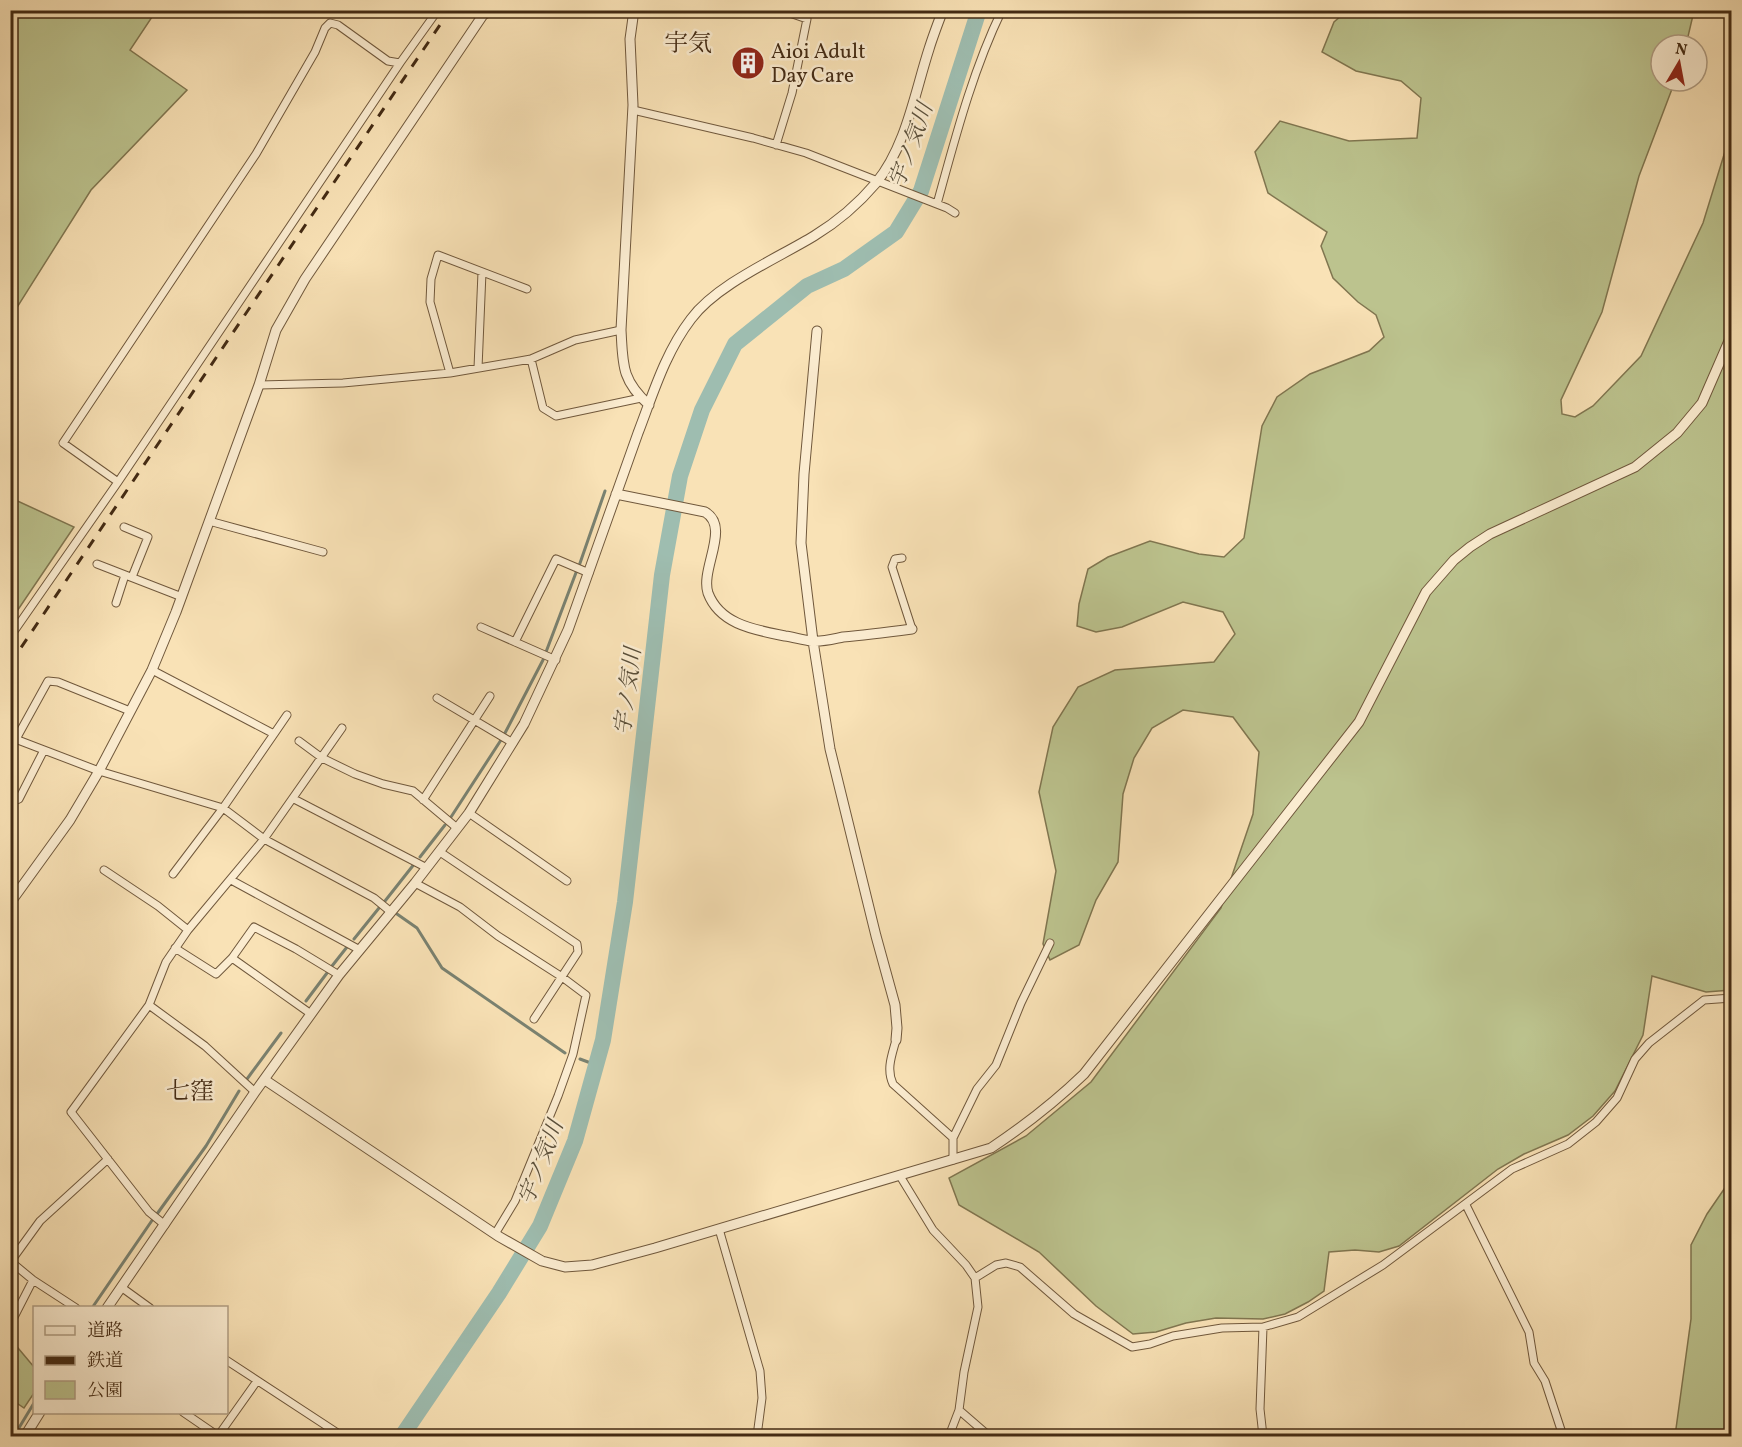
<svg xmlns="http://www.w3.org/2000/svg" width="1742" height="1447" font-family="Vollkorn,'Noto Serif JP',serif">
<rect width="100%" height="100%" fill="#f9e2b6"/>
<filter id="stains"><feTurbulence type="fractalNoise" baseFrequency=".00333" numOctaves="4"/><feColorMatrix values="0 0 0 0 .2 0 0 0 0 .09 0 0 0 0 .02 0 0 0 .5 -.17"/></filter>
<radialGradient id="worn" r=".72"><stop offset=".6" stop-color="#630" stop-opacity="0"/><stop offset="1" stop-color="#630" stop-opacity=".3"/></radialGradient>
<path fill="#bcc38e" stroke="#807650" stroke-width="1.5" d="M11,10l145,1 -26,39 57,40 -96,100 -80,127z
M1348,10l346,1 -8,34h-25v36h14l-36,95 -37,136 -41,88 1,14 13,3 18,-11 48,-50 62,-133 28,-91v858l-25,2 -54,-16 -9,59 -28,56 -22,25 -25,19 -44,19 -26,15 -99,77 -20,6 -24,-2 -26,2 -5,39 -16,11 -23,12 -22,5 -47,-1 -30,5 -30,9 -23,2 -37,-28 -57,-54 -80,-47 -10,-27 77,-42 65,-54 130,-174 32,-94 6,-62 -26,-35 -50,-7 -31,18 -18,30 -11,36 -5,68 -22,38 -17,45 -29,15 -7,-16 13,-73 -17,-79 14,-65 25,-40 37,-17 99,-8 21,-28 -12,-22 -40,-10 -61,25 -26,5 -19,-6 2,-22 9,-35 20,-12 42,-16 49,13 25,3 20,-19 18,-112 15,-29 33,-23 59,-23 15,-14 -8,-22 -18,-13 -25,-24 -12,-32 6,-14 -59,-39 -13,-41 25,-31 69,20 68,-3 4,-40 -20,-17 -45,-10 -34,-19 12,-30z
M11,498l63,29 -63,93z
M1731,1179v257h-56l16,-117v-74l16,-31z
M13,1342l21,25v26l-10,15 -13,-9v-54z"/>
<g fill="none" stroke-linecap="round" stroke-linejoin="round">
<path stroke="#7a8271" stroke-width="3" d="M579,566l26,-75
M546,652l31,-82
M505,733l38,-73
M451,817l50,-77
M420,857l25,-32
M385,901l30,-38
M397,914l20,14 25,40 123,85
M354,939l25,-31
M332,966l15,-19
M306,1001l21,-28
M580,1059l16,6
M247,1079l34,-46
M157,1214l49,-68 33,-55
M92,1308l61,-89
M14,1436l20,-33"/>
<path stroke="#9ebdb0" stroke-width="16" d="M402,1436l97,-143 41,-67 35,-85 28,-101 22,-138 37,-327 18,-99 22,-66 33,-66 72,-58 37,-17 52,-37 25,-41 58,-181"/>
<g stroke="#70583c" stroke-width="9">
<path id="minor" d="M633,110l120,28 53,15 141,55 8,5
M776,145l16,-52 15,-74 -26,-9
M937,204c18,-65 35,-132 65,-194
M531,359l12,49 13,8 85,-18
M478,368l4,-96
M450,373l-20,-71 1,-23 7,-24 89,34
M259,385l84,-2 107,-10 81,-14 44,-19 46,-10
M118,482l-55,-39 193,-289 59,-102 10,-24 5,-5 8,2 50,36 12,2
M209,521l114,31
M124,527l24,10 -16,40
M902,558l-7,1 -3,8 20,62
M97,564l85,33
M116,603l9,-28
M481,627l75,33
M10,637l108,-155 282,-419 38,-53
M515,642l41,-83 33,14
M152,670l122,64 -51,74 -50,66
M437,698l76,45
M274,734l13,-19
M10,737l89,34 124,37 41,31 110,59 17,14
M16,739l32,-58 10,1 72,29
M299,741l23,17 33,16 28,10 30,7 44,37
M294,799l133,69
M423,800l67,-104
M10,803l9,-4 25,-49
M469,813l98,68
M440,852l137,92 1,8 -44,67
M104,870l54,36 30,24
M231,880l129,70
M415,883l45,24 38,29 64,41 24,18 -13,59 -15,42 -43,105 -20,33
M175,948l41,26 16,-16 22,-31 42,22 43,26
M232,958l79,56
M149,1005l56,41 50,46
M896,1040c-4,15 -10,29 -3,44l60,54v22
M953,1138l24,-49 19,-24 25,-62 29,-60
M900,1176l33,54 33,35 9,13 3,29 -14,65 -5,38 -10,26
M1466,1205l63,127 5,31 11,18 18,55
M165,1225l-16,-13 -78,-100 78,-107 17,-43 22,-32 76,-91 78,-111
M719,1229l41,142 2,27 -5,38
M10,1261l23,19 43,28
M11,1261l29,-40 68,-62
M975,1278l21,-13 10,-2 14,4 54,47 58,33 18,-3 23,-8 49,-8 41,-1
M121,1287l29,21
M10,1325l23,-45
M226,1360l116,76
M959,1410l30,26
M183,1412l35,24 39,-55
M1263,1436l-3,-27 3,-82 35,-10 85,-52 129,-96 56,-25 28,-22 21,-24 18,-39 14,-16 55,-43 28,-2"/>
</g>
<g stroke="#70583c" stroke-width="11">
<path id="tertiary" d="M634,10l-4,29 3,66 -12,225c2,34 0,50 28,75
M817,331l-13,143 -3,69 12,98 17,108 46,187 19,69 2,23 -1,12
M616,494l89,18c26,15 -5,57 3,81 12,32 48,37 77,43 8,1 18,4 27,5 10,1 21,-2 31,-4 23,-2 46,-5 69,-8
M10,903l60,-83 29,-49 53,-101 24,-58 83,-227 17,-55 29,-51 178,-264 8,-5
M265,1080l233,156 44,25 23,6 27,-2 63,-17 336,-100c33,-22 64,-46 93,-74l275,-352 67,-130 28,-32 16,-13 20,-13 145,-67 42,-34 25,-30 30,-69
M107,1308l148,-216 84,-117 76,-92 54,-70 55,-89 44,-94c24,-66 46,-131 70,-197 15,-39 27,-80 53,-114 26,-35 87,-61 123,-83 23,-14 45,-33 62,-53 30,-36 39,-91 53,-134 4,-13 9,-26 14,-39
M25,1436l15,-24"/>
</g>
<use href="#minor" stroke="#fbecd0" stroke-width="7"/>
<use href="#tertiary" stroke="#fbecd0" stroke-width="9"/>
<path stroke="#432a13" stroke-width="3" stroke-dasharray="10 10" stroke-linecap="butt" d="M10,664l440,-654"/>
</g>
<defs>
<g id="building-disc" transform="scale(1.725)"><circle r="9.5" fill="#8f2418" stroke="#fbecd0"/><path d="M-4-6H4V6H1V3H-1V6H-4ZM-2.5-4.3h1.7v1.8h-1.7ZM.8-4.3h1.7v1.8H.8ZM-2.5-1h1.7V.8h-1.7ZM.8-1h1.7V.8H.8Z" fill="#fff"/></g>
</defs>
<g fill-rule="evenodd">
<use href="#building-disc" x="748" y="63"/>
</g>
<g text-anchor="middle" stroke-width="5" stroke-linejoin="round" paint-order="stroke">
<g font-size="21" fill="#432a13" stroke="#fbecd0" text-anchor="start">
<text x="771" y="58">Aioi Adult<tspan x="771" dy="24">Day Care</tspan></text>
</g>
<g font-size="22" font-style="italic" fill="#5a4f3a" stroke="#fbecd0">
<text transform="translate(910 145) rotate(-70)" y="8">宇ノ気川</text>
<text transform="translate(627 691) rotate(-83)" y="8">宇ノ気川</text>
<text transform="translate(540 1162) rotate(-69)" y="8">宇ノ気川</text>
</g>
<g font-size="24" fill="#432a13" stroke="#fbecd0">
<text x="688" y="51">宇気</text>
<text x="190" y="1099">七窪</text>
</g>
</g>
<rect width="1742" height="1447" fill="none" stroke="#f9e2b6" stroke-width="36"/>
<rect x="12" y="12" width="1718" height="1423" fill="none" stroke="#432a13" stroke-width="3"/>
<rect x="18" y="18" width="1706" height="1411" fill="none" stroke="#432a13" stroke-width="1.5"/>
<rect x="33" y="1306" width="195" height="108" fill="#fbecd0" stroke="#b19e84" stroke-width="1.5"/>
<rect x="45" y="1326" width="30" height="9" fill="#fbecd0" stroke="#b19e84" stroke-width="1.5"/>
<text x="87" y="1336" font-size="18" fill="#432a13">道路</text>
<rect x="45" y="1356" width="30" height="9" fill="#432a13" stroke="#b19e84" stroke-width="1.5"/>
<text x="87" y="1366" font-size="18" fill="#432a13">鉄道</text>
<rect x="45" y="1381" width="30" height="18" fill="#bcc38e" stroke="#b19e84" stroke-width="1.5"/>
<text x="87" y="1396" font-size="18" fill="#432a13">公園</text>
<g transform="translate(1679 63) rotate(10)"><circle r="28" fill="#fbecd0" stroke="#b19e84" stroke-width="1.5"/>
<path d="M0-4.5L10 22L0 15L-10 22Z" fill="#8f2418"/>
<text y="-9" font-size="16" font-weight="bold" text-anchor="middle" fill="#432a13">N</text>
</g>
<rect width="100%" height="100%" filter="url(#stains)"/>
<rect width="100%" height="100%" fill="url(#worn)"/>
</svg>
